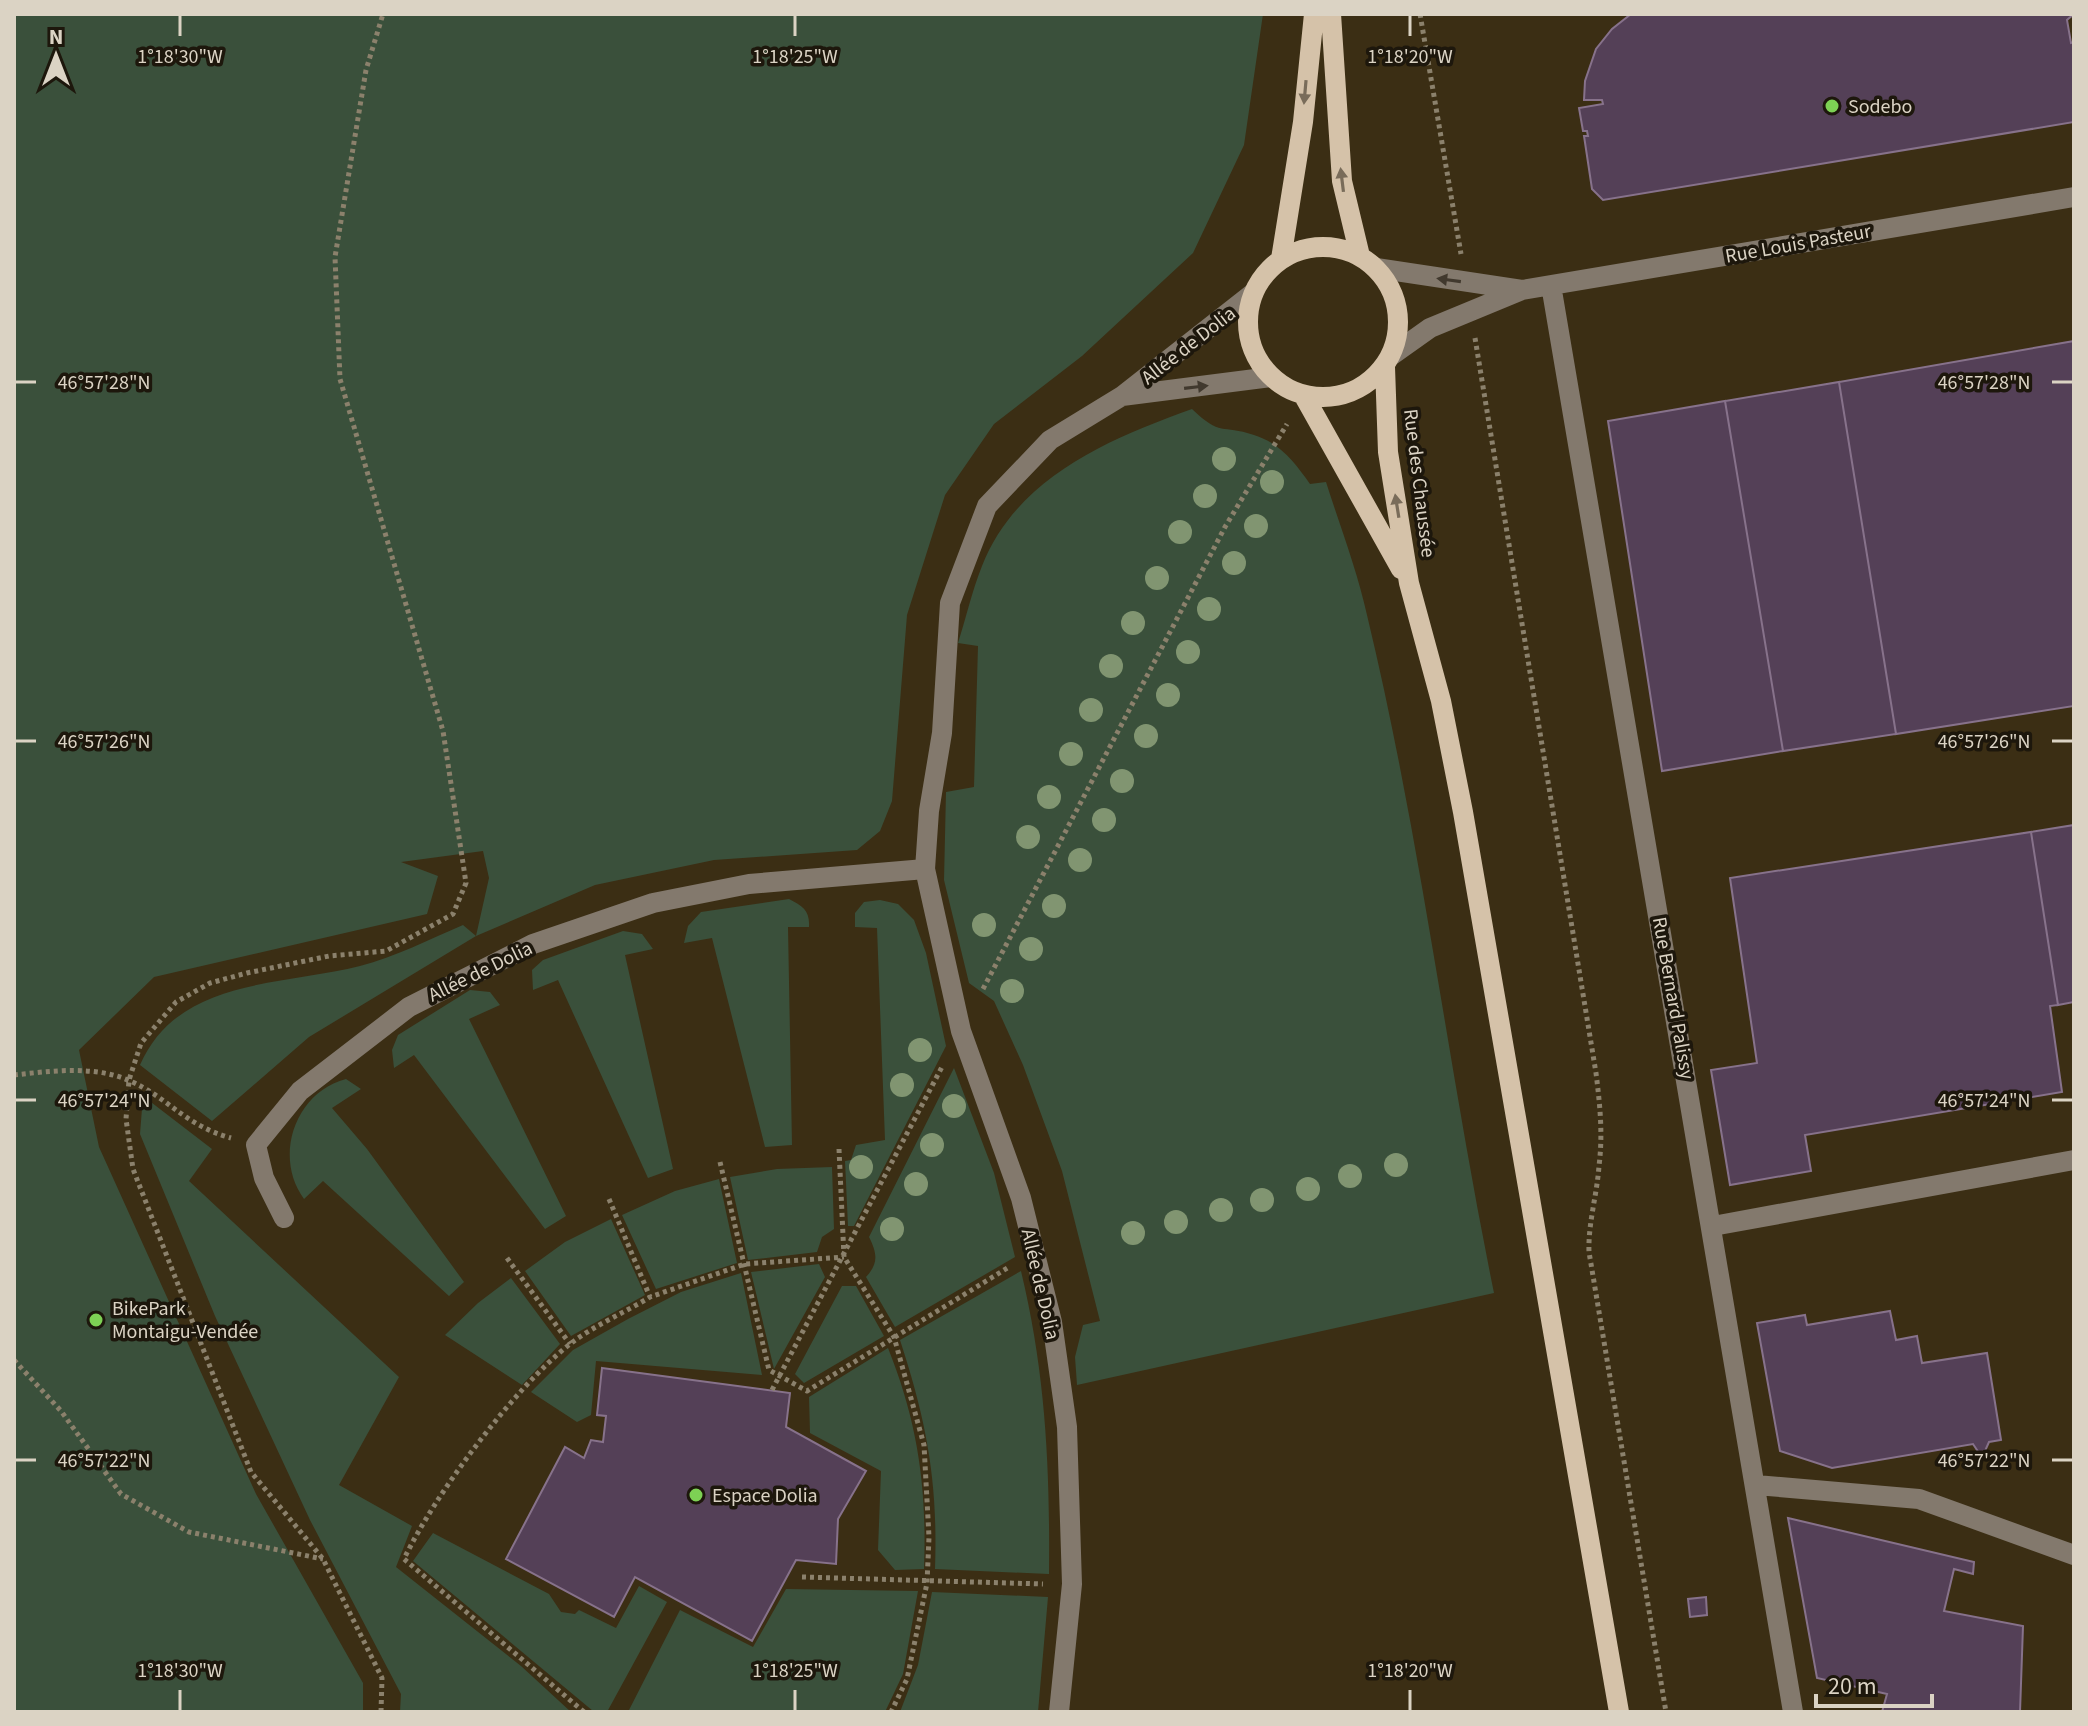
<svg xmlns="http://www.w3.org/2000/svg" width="2088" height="1726" font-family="'Source Sans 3',sans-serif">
<rect width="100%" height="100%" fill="#3b2e14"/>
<path fill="#3a503b" d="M14,14h1249l-19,131 -51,108 -111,103 -88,68 -49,71 -38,120 -15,186 -12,30 -23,19 -143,10 -119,25 -119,51 -167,101 -97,84 -72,-56c38,-87 141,-79 220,-99 35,-9 70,-27 103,-41l13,11 13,-58 -6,-27 -82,11 37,14 -11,38 -273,63 -75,73 20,97 157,347 107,189v29h-349z
M1192,409c29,28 29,15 62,26 26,8 41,28 56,49l16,-2c14,44 31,88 41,133 54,224 81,453 127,678l-417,92 -2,-28 8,-32 17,-4 -38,-150 -39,-106 -29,-64 -25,-18 -25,-103 2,-88 28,-5 4,-141 -20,-3c8,-25 14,-52 24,-77 35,-89 127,-127 210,-157z
M789,899c14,7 21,12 20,28h-21l4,218 -27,2 -53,-209 -28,5 4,-17 13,-14z
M880,900l18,4 16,16 12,33 20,93 -92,180h-6l-3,-65 6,-1 5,-15 29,-5 -8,-212 -22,-1v-14l9,-11z
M623,931l19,3 11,15 -28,6 48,214 -25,9 -90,-198 -25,10 -1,-20 11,-10z
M470,990l20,2 10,13 -31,14 97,197 -21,13 -131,-174 -20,13 -2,-18 6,-15z
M954,1068l40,105 21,84 -120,70 -29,-50c13,-14 11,-24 3,-40z
M346,1079l15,10 -29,19 35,41 97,133 -15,14 -126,-115 -19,18c-31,-42 -9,-107 42,-120z
M143,1096l69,53 -23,32 210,196 -60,108 73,41 -16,41 125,99 50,46h-171l1,-18 -91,-174 -95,-204 -75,-182z
M832,1167l2,62 -12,8 -5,15 -69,8 -18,-83 47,-8z
M719,1179l18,84 -81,26 -34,-74 53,-24z
M611,1219l34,76 -74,41 -46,-65 40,-29z
M819,1264l6,13 -51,92 -23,-97z
M1021,1271c25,104 29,198 28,303l-114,-5c3,-87 -8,-146 -35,-229z
M741,1273l21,102 -166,-14 -5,54 -14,7 -46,-30 42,-42 55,-31 53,-27z
M511,1278l49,66 -38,41 -77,-50 33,-32z
M842,1286h14l28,50 -80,47 -9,-9z
M888,1348c30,75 39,140 36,221l-29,1 -17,-20 3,-79 -71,-38 -1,-36z
M433,1533l116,61 12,18 14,2 4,-4 37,18 23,-42 28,16 -60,110 -14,-1 -180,-150z
M786,1589l132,2 -15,83 -18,38h-257l52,-102 73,37z
M932,1592l116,5 -10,115h-138l18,-47z"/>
<path fill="#544057" stroke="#87728b" stroke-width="2" d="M1631,14h443l-7,6 4,23 3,-1v80l-471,78 -11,-11 -8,-53h4l-1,-5h-4l-4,-23 24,-4 -1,-4h-18l1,-19 11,-32 16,-20z
M2074,341v365l-178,28 -57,-352z
M1839,382l57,352 -113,17 -58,-350z
M1725,401l58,350 -121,20 -54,-350z
M2074,825v177l-16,3 -27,-173z
M2031,832l27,173 -8,1 12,86 -257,43 6,36 -81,14 -19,-115 46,-7 -27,-185z
M1890,1311l6,29 21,-4 5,27 65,-10 14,87 -12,2 -4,9 -6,2 -6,-9 -141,24 -52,-17 -23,-128 48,-8 2,10z
M602,1368l188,25 -4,34 80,44 -28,48 -2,45 -40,-4 -44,81 -117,-64 -21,40 -108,-58 59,-112 19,11 7,-18 12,2 3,-26 -9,-1z
M1788,1518l186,44 -1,12 -19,-5 -10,42 79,15 -3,86h-138l5,-18 -70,-16z
M1706,1597l1,18 -17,2 -2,-18z"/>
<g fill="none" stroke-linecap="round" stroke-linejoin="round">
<path stroke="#8b816c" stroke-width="5" stroke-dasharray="4 4" stroke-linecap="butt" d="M1420,14l41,240
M1475,338l121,735c4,32 7,61 3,93 -2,29 -11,57 -10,86l77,460
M983,989l242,-462 62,-103
M14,1075c37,-4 81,-10 116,6 39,17 54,44 101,57
M839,1149l5,108 50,80 30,108 5,92 -2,46 -20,96 -16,33
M720,1162l49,208 38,21 202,-124
M609,1199l41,98 95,-33 99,-7
M507,1258l63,86
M14,1360l47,51 60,83 68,38 134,27
M772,1390l171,-325
M802,1577l241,7
M381,1712l1,-34 -59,-119 -72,-87 -118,-303 -7,-50 3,-39 12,-37 35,-41 34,-19 37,-10 82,-17 57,-5 67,-37 13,-31 -23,-152 -103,-352 -5,-122 31,-187 17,-56
M584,1712l-180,-153c31,-65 110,-171 166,-215 23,-18 54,-31 80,-47"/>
<path stroke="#83796d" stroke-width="20" d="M1376,268l146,22
M1551,285l242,1427
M1392,355l38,-27 92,-38 552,-93
M1122,396l149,-19
M925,869l36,162 60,167 31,124 15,105 5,157 -13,128
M284,1218l-20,-40 -8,-33 44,-54 109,-84 124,-63 120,-41 96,-19 176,-15 4,-58 13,-78 8,-130 37,-97 63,-66 72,-44 131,-103
M1713,1226l361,-66
M1756,1485l163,14 155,56"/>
<path stroke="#d5c2a9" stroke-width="20" d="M1331,14l11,167 18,75
M1248 322a75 75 0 1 1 150 0a75 75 0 1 1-150 0Z
M1281,259l22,-137 11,-108
M1385,367l3,85 21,131 32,118 22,111 156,900
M1304,396l97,173"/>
</g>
<g fill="#819571">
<circle cx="1224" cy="459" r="12"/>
<circle cx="1272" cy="482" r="12"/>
<circle cx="1205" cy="496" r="12"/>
<circle cx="1256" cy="526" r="12"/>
<circle cx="1180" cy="532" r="12"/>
<circle cx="1234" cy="563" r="12"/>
<circle cx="1157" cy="578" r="12"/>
<circle cx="1209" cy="609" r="12"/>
<circle cx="1133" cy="623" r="12"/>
<circle cx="1188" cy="652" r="12"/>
<circle cx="1111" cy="666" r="12"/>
<circle cx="1168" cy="695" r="12"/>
<circle cx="1091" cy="710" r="12"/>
<circle cx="1146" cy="736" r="12"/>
<circle cx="1071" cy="754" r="12"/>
<circle cx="1122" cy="781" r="12"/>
<circle cx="1049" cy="797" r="12"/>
<circle cx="1104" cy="820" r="12"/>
<circle cx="1028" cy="837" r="12"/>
<circle cx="1080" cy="860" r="12"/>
<circle cx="1054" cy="906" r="12"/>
<circle cx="984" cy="925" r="12"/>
<circle cx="1031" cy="949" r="12"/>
<circle cx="1012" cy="991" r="12"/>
<circle cx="920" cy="1050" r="12"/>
<circle cx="902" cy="1085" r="12"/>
<circle cx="954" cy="1106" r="12"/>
<circle cx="932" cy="1145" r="12"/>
<circle cx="1396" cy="1165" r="12"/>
<circle cx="861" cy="1167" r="12"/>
<circle cx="1350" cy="1176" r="12"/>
<circle cx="916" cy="1184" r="12"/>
<circle cx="1308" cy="1189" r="12"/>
<circle cx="1262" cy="1200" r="12"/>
<circle cx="1221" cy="1210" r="12"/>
<circle cx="1176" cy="1222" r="12"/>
<circle cx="892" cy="1229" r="12"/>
<circle cx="1133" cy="1233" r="12"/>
</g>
<defs><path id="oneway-solid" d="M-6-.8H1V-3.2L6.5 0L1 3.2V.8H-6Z" transform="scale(2)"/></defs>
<g fill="#796c5a">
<use href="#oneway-solid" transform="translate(1305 92) rotate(95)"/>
<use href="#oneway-solid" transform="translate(1342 180) rotate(-97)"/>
<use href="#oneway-solid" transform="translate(1397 506) rotate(-99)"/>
</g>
<g fill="#41392e">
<use href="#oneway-solid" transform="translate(1449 280) rotate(-172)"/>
<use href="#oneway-solid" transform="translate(1196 387) rotate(-7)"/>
</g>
<path fill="none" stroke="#dbd3c4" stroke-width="3" d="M180,16v20M795,16v20M1410,16v20M16,382h20M2052,382h20M16,741h20M2052,741h20M16,1100h20M2052,1100h20M16,1460h20M2052,1460h20M180,1690v20M795,1690v20M1410,1690v20"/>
<g fill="#7dd154" stroke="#1d170c" stroke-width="3">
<circle cx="1832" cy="106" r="8"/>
<circle cx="96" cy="1320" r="8"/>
<circle cx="696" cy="1495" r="8"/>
</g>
<g text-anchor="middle" stroke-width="7" stroke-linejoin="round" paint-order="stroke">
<g font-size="20" fill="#dbd3c4" stroke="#1d170c" text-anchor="start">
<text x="1848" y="113">Sodebo</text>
<text x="112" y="1315">BikePark<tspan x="112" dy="23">Montaigu-Vendée</tspan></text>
<text x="712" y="1502">Espace Dolia</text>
</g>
<g font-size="20" fill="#dbd3c4" stroke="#1d170c">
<text transform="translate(1798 243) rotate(-10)" y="7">Rue Louis Pasteur</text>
<text transform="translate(1188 345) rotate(-38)" y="7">Allée de Dolia</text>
<text transform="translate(1420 483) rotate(83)" y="7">Rue des Chaussée</text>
<text transform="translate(480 971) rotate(-26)" y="7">Allée de Dolia</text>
<text transform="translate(1674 998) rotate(80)" y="7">Rue Bernard Palissy</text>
<text transform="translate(1041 1284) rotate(77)" y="7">Allée de Dolia</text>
</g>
</g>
<g font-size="20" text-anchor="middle" fill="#dbd3c4" stroke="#1d170c" stroke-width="7" stroke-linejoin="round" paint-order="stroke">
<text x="180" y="63">1°18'30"W</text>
<text x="795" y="63">1°18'25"W</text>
<text x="1410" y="63">1°18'20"W</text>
<text x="104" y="389">46°57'28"N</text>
<text x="1984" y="389">46°57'28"N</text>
<text x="104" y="748">46°57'26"N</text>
<text x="1984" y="748">46°57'26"N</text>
<text x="104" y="1107">46°57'24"N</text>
<text x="1984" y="1107">46°57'24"N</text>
<text x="104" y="1467">46°57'22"N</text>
<text x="1984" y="1467">46°57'22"N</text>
<text x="180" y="1677">1°18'30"W</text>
<text x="795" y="1677">1°18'25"W</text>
<text x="1410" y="1677">1°18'20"W</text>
</g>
<rect width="2088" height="1726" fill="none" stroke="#dbd3c4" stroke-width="32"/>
<g transform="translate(56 56)" stroke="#1d170c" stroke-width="6" paint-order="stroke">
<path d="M0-6L14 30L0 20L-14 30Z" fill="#dbd3c4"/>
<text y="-12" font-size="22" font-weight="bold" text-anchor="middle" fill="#dbd3c4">N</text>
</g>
<path d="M1816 1694v12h116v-12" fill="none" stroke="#dbd3c4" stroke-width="4"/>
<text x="1828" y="1694" font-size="24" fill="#dbd3c4" stroke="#1d170c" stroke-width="6" paint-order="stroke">20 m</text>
</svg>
